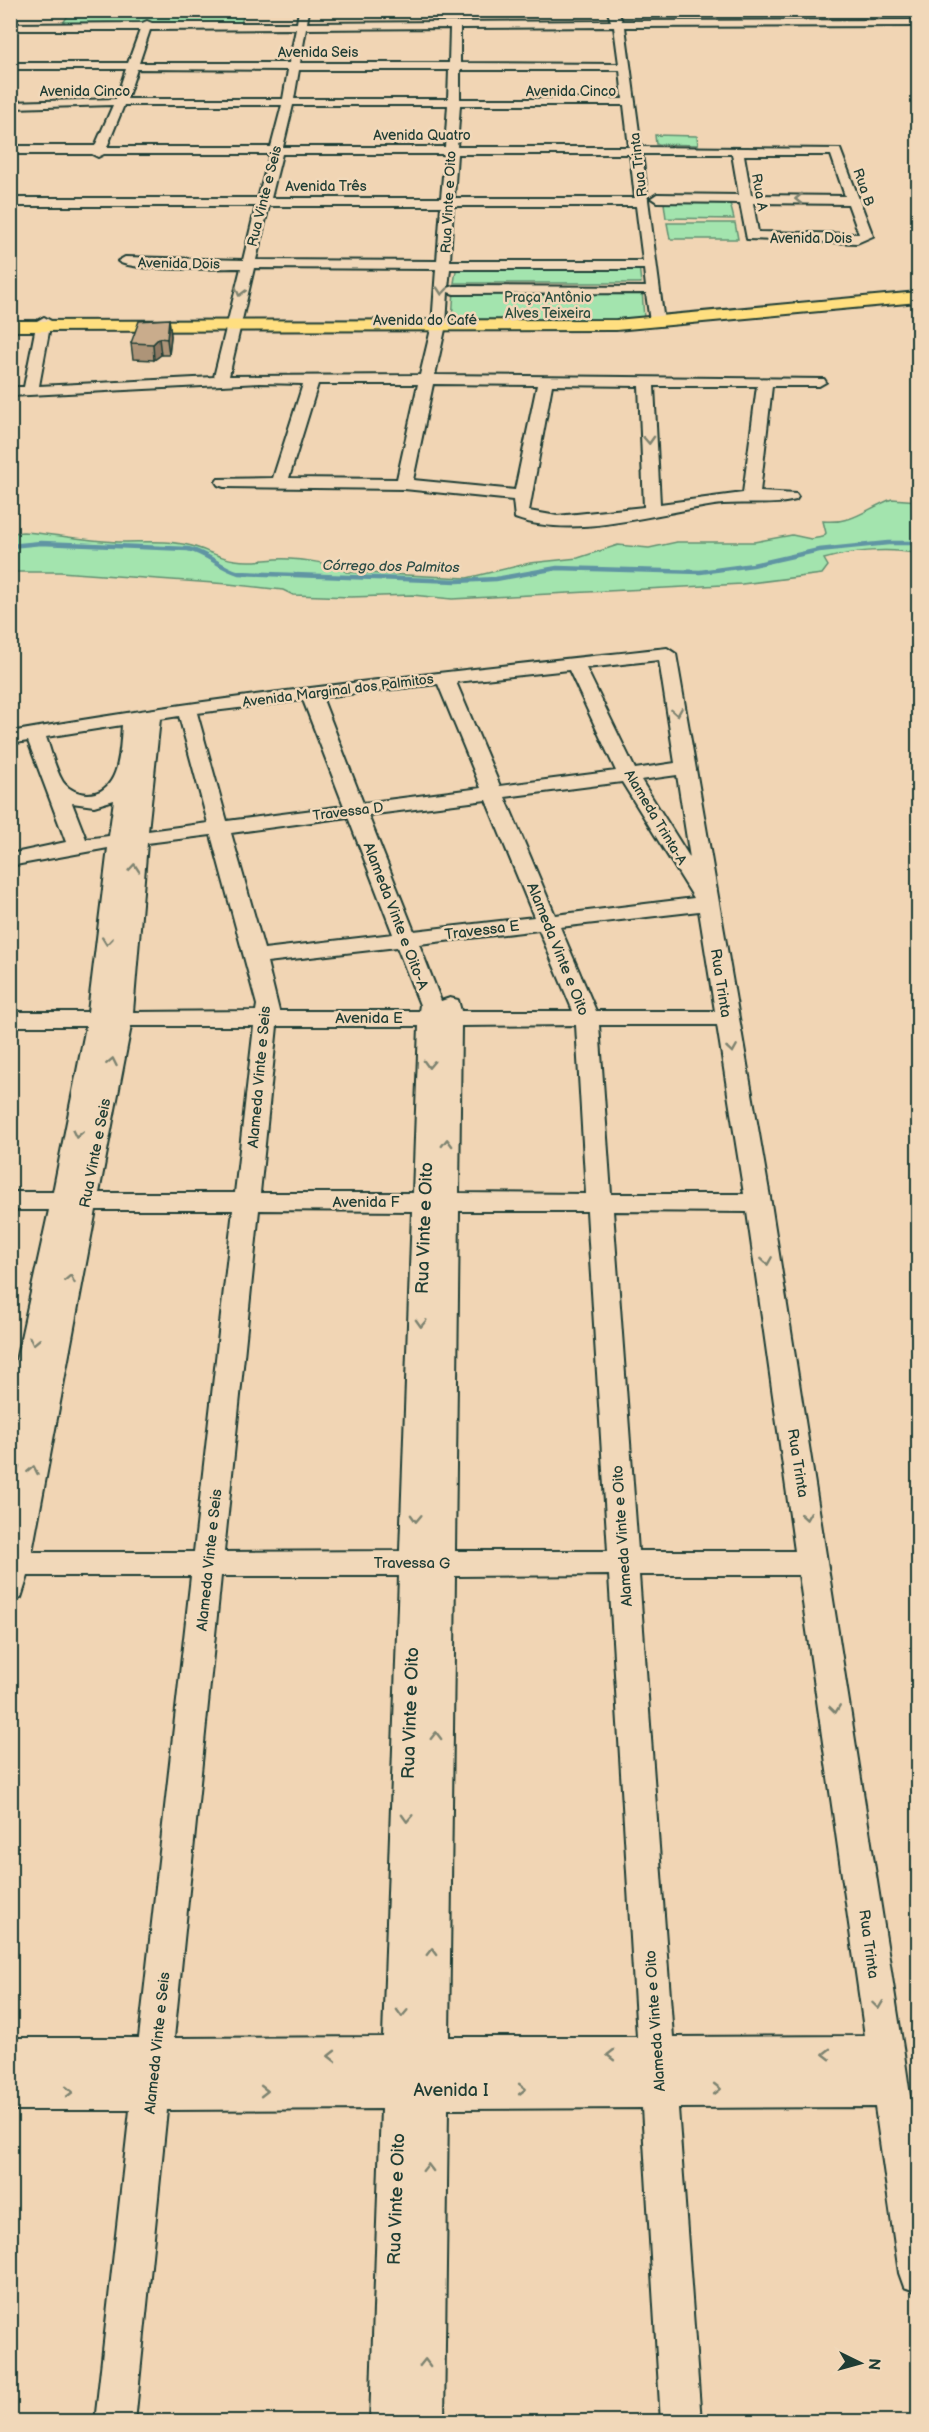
<svg xmlns="http://www.w3.org/2000/svg" width="929" height="2432" font-family="'Balsamiq Sans',sans-serif">
<rect width="100%" height="100%" fill="#f1d5b4"/>
<filter id="ink" filterUnits="userSpaceOnUse"><feTurbulence type="fractalNoise" baseFrequency=".0167" numOctaves="2"/><feDisplacementMap in="SourceGraphic" scale="12" xChannelSelector="R" yChannelSelector="G"/><feConvolveMatrix kernelMatrix="1 2 1 2 8 2 1 2 1" color-interpolation-filters="sRGB"/></filter>
<g filter="url(#ink)">
<path fill="#a3e4ae" stroke="#619071" stroke-width="1.5" d="M71,11h174l-4,12h-178z
M655,135l42,1 1,9 -42,-1z
M664,203h66l4,16 -68,-1z
M667,223h68l3,16h-68z
M457,265h182l2,18h-187z
M454,290h188l2,29 -192,1z
M892,499l26,2v53c-29,-7 -65,-3 -94,5l4,7 -6,8 -80,10 -290,15 -40,-4 -61,2 -58,-2 -10,-5 -55,-6 -168,-12h-49v-39l12,-1c33,2 68,10 101,10 23,0 45,-2 68,4 14,4 28,12 43,14 15,3 26,0 41,-1 18,-1 56,3 70,13l121,6 63,-15 48,-5 40,-13 31,3 28,-6h77l38,-7 19,4 12,-2 3,-4 -3,-12c31,3 42,-12 69,-22z"/>
<g fill="none" stroke-linecap="round" stroke-linejoin="round">
<path stroke="#6095a3" stroke-width="4.5" d="M10,546l31,-3 147,6c20,4 32,19 51,24l218,8 39,-2 61,-11 143,4 53,-7 66,-15 69,-7h30"/>
<g stroke="#1f3d34" stroke-width="4">
<path id="minor" d="M299,10l10,1 -2,12 304,-2 -4,-11h10l5,11 296,-1v6l-293,1 16,120 199,2 33,87 -16,7 -110,-4 -7,-36 -83,-1 -6,-4 6,-4 82,1 -7,-41h-90l22,168 -2,3h-10l-2,-3 -4,-29 -192,1 -6,-2 -2,33 -11,50 389,4 2,3 -7,4h-47l-12,106 36,2 2,3 -2,3c-23,6 -50,2 -73,4 -64,7 -146,37 -208,14l-2,-18 -109,-11 -180,-2 -6,-2 -2,-3 2,-3 55,-1 30,-94 -43,-1 -250,13v-9h14l13,-66 7,-4 7,4 -12,65 175,-9 27,-109c-21,0 -112,4 -123,-7l7,-4 118,3 13,-54h-246v-8h248l12,-44h-166l-6,3 -6,-3h-82v-8h85l18,-41 -100,3h-3v-6l106,-3 10,-30h-116v-6h118l12,-33h-130v-6l132,-1 5,-2 5,2h145zM614,27l5,37 -159,-1v-35zM450,28l-1,35h-149l6,-34zM296,29l-7,34h-150l11,-33zM137,69l151,1 -5,29h-156zM299,70h150l-1,29h-154zM460,70h160l3,29h-163zM124,105h158l-11,42h-164zM293,105h155l-3,42h-162zM460,105h164l5,42h-172zM282,154h163l-4,44h-170zM457,154h173l5,44h-181zM744,155h87l14,41 -94,-1zM753,203l95,1 11,30 -101,-2zM269,206h172l-4,55 -181,-1zM453,206h183l7,55h-193zM254,268l182,1 -4,56 -12,50 -191,1zM450,269h194l2,18 -192,-1 -6,2zM318,384h100l-21,95 -108,-1zM433,384l104,1 -22,105 -102,-10zM552,385l87,1 5,121 -87,9 -28,-5zM654,386h103l-14,107 -83,11z
M667,648l9,6 95,549 133,851 14,98v140l-14,-5 -5,-14 -24,-166 -197,1 23,314h-40l-19,-314 -194,1 -4,313h-74l11,-313 -214,1 -32,312h-40l35,-312h-120v-72h129l52,-462h-163l-7,22 -11,3v-90l10,-47 -10,3v-79l39,-178h-39v-18h43l33,-166h-76v-14h78l20,-164 -98,18v-12l56,-12 -38,-101 -18,3v-12c217,-38 436,-60 657,-84zM659,660l16,103 -40,6 -49,-101zM569,670l47,101 -116,15 -44,-104zM438,684l43,104 -118,15 -41,-106zM303,700l41,106 -117,15 -30,-108zM179,716l29,107 -60,8 12,-112zM122,725c-2,24 -1,68 -34,69 -9,0 -19,-4 -25,-12 -8,-13 -12,-31 -17,-45zM677,775l13,83 -49,-78zM622,782l72,116 -139,17 -50,-118zM114,800l-5,36 -23,3 -14,-36 22,3zM486,800l48,117 -120,14 -46,-116zM348,817l45,117 -129,15 -33,-116zM211,835l46,170 -1,6 -123,1 14,-169zM699,911l16,100h-119l-36,-84zM539,930l34,81h-112l-3,-11 -8,-2 -9,3 -22,-57zM397,947l23,58 -1,6h-140l-12,-49zM576,1025l10,169 -127,-1 2,-167zM599,1025h118l27,169h-133zM131,1026h123l-19,167h-136zM277,1026h142l-6,167h-153zM96,1210h137l-39,342h-162zM259,1210l153,1 -12,340 -176,1zM459,1211h128l21,340h-153zM613,1211l134,1 48,339h-157zM609,1575l28,462h-188l6,-461zM639,1575h160l66,461 -192,1zM221,1576h178l-16,461 -209,1z"/>
</g>
<g stroke="#1f3d34" stroke-width="4">
<path id="major" d="M918,292v10l-302,28 -606,1v-10l606,-1z"/>
</g>
<use href="#minor" fill="#f1d8b9" fill-rule="evenodd"/>
<use href="#major" fill="#ffdf80" fill-rule="evenodd"/>
</g>
<path fill="#ad9478" stroke="#1f3d34" stroke-width="1.5" d="M169,319l2,17 -2,19h-8l-7,5 -21,-1 -2,-16z"/>
<path fill="#8d7862" stroke="#1f3d34" stroke-width="1.5" d="M169,319l2,17 -2,19 -2,-16z
M159,338l2,17 -7,5 -1,-16z"/>
<path fill="#c9ac8c" stroke="#1f3d34" stroke-width="1.5" d="M169,319l-2,20 -8,-1 -6,6 -22,-1 8,-22z"/>
<defs><path id="oneway-chevron" d="M-2-3.5L2.5 0L-2 3.5" fill="none" stroke-width="1.6" stroke-linecap="round" stroke-linejoin="round" transform="scale(1.5)"/></defs>
<g stroke="#7d8370">
<use href="#oneway-chevron" transform="translate(799 199) rotate(-180)"/>
<use href="#oneway-chevron" transform="translate(442 291) rotate(95)"/>
<use href="#oneway-chevron" transform="translate(240 292) rotate(105)"/>
<use href="#oneway-chevron" transform="translate(649 440) rotate(87)"/>
<use href="#oneway-chevron" transform="translate(677 712) rotate(81)"/>
<use href="#oneway-chevron" transform="translate(134 868) rotate(-85)"/>
<use href="#oneway-chevron" transform="translate(107 941) rotate(96)"/>
<use href="#oneway-chevron" transform="translate(732 1049) rotate(81)"/>
<use href="#oneway-chevron" transform="translate(112 1062) rotate(-79)"/>
<use href="#oneway-chevron" transform="translate(429 1064) rotate(92)"/>
<use href="#oneway-chevron" transform="translate(77 1134) rotate(101)"/>
<use href="#oneway-chevron" transform="translate(447 1143) rotate(-89)"/>
<use href="#oneway-chevron" transform="translate(767 1261) rotate(81)"/>
<use href="#oneway-chevron" transform="translate(70 1279) rotate(-79)"/>
<use href="#oneway-chevron" transform="translate(421 1323) rotate(92)"/>
<use href="#oneway-chevron" transform="translate(34 1341) rotate(102)"/>
<use href="#oneway-chevron" transform="translate(33 1470) rotate(-79)"/>
<use href="#oneway-chevron" transform="translate(806 1516) rotate(81)"/>
<use href="#oneway-chevron" transform="translate(416 1518) rotate(92)"/>
<use href="#oneway-chevron" transform="translate(835 1709) rotate(82)"/>
<use href="#oneway-chevron" transform="translate(436 1736) rotate(-89)"/>
<use href="#oneway-chevron" transform="translate(407 1818) rotate(92)"/>
<use href="#oneway-chevron" transform="translate(432 1952) rotate(-89)"/>
<use href="#oneway-chevron" transform="translate(878 2005) rotate(82)"/>
<use href="#oneway-chevron" transform="translate(402 2013) rotate(92)"/>
<use href="#oneway-chevron" transform="translate(827 2054) rotate(180)"/>
<use href="#oneway-chevron" transform="translate(611 2055) rotate(180)"/>
<use href="#oneway-chevron" transform="translate(332 2056) rotate(180)"/>
<use href="#oneway-chevron" transform="translate(522 2089)"/>
<use href="#oneway-chevron" transform="translate(717 2089)"/>
<use href="#oneway-chevron" transform="translate(264 2091)"/>
<use href="#oneway-chevron" transform="translate(69 2092)"/>
<use href="#oneway-chevron" transform="translate(428 2168) rotate(-89)"/>
<use href="#oneway-chevron" transform="translate(425 2363) rotate(-89)"/>
</g>
</g>
<g text-anchor="middle" stroke-width="5" stroke-linejoin="round" paint-order="stroke">
<g font-size="14" fill="#1f3d34" stroke="#f1d8b9">
<text x="318" y="57">Avenida Seis</text>
<text x="85" y="96">Avenida Cinco</text>
<text x="571" y="96">Avenida Cinco</text>
<text x="422" y="140">Avenida Quatro</text>
<text transform="translate(638 165) rotate(-97)" y="5">Rua Trinta</text>
<text x="326" y="191">Avenida Três</text>
<text transform="translate(864 187) rotate(71)" y="5">Rua B</text>
<text transform="translate(760 192) rotate(80)" y="5">Rua A</text>
<text transform="translate(264 196) rotate(-76)" y="5">Rua Vinte e Seis</text>
<text transform="translate(448 202) rotate(-87)" y="5">Rua Vinte e Oito</text>
<text x="811" y="243">Avenida Dois</text>
<text transform="translate(179 263) rotate(1)" y="5">Avenida Dois</text>
<text x="425" y="325">Avenida do Café</text>
<text transform="translate(338 690) rotate(-7)" y="5">Avenida Marginal dos Palmitos</text>
<text transform="translate(348 811) rotate(-7)" y="5">Travessa D</text>
<text transform="translate(656 817) rotate(59)" y="5">Alameda Trinta-A</text>
</g>
<g font-size="14" fill="#2c4e40" stroke="#f1d8b9">
<text x="548" y="302">Praça Antônio<tspan x="548" dy="16">Alves Teixeira</tspan></text>
</g>
<g font-size="14" font-style="italic" fill="#2a4c46" stroke="#f1d8b9">
<text transform="translate(391 566) rotate(1)" y="5">Córrego dos Palmitos</text>
</g>
<g font-size="15" fill="#1f3d34" stroke="#f1d8b9">
<text transform="translate(396 916) rotate(69)" y="5">Alameda Vinte e Oito-A</text>
<text transform="translate(482 930) rotate(-7)" y="5">Travessa E</text>
<text transform="translate(558 949) rotate(68)" y="5">Alameda Vinte e Oito</text>
<text transform="translate(721 983) rotate(81)" y="5">Rua Trinta</text>
<text x="369" y="1023">Avenida E</text>
<text transform="translate(259 1077) rotate(-85)" y="5">Alameda Vinte e Seis</text>
<text transform="translate(95 1153) rotate(-79)" y="5">Rua Vinte e Seis</text>
<text x="366" y="1207">Avenida F</text>
<text transform="translate(798 1463) rotate(81)" y="5">Rua Trinta</text>
<text transform="translate(622 1536) rotate(-94)" y="5">Alameda Vinte e Oito</text>
<text transform="translate(209 1560) rotate(-84)" y="5">Alameda Vinte e Seis</text>
<text x="412" y="1568">Travessa G</text>
<text transform="translate(869 1944) rotate(82)" y="5">Rua Trinta</text>
<text transform="translate(655 2021) rotate(-94)" y="5">Alameda Vinte e Oito</text>
<text transform="translate(157 2043) rotate(-84)" y="5">Alameda Vinte e Seis</text>
</g>
<g font-size="18" fill="#1f3d34" stroke="#f1d8b9">
<text transform="translate(424 1228) rotate(-88)" y="6">Rua Vinte e Oito</text>
<text transform="translate(410 1713) rotate(-88)" y="6">Rua Vinte e Oito</text>
<text x="451" y="2096">Avenida I</text>
<text transform="translate(396 2199) rotate(-88)" y="6">Rua Vinte e Oito</text>
</g>
</g>
<rect width="929" height="2432" fill="none" stroke="#f1d8b9" stroke-width="36"/>
<rect x="18" y="18" width="893" height="2396" fill="none" stroke="#1f3d34" stroke-width="2" filter="url(#ink)"/>
<g transform="translate(860 2363) rotate(95)" stroke="#f1d8b9" stroke-width="4.5" paint-order="stroke">
<path d="M0-4.5L10 22L0 15L-10 22Z" fill="#1f3d34"/>
<text y="-9" font-size="16" font-weight="bold" text-anchor="middle" fill="#1f3d34">N</text>
</g>
</svg>
